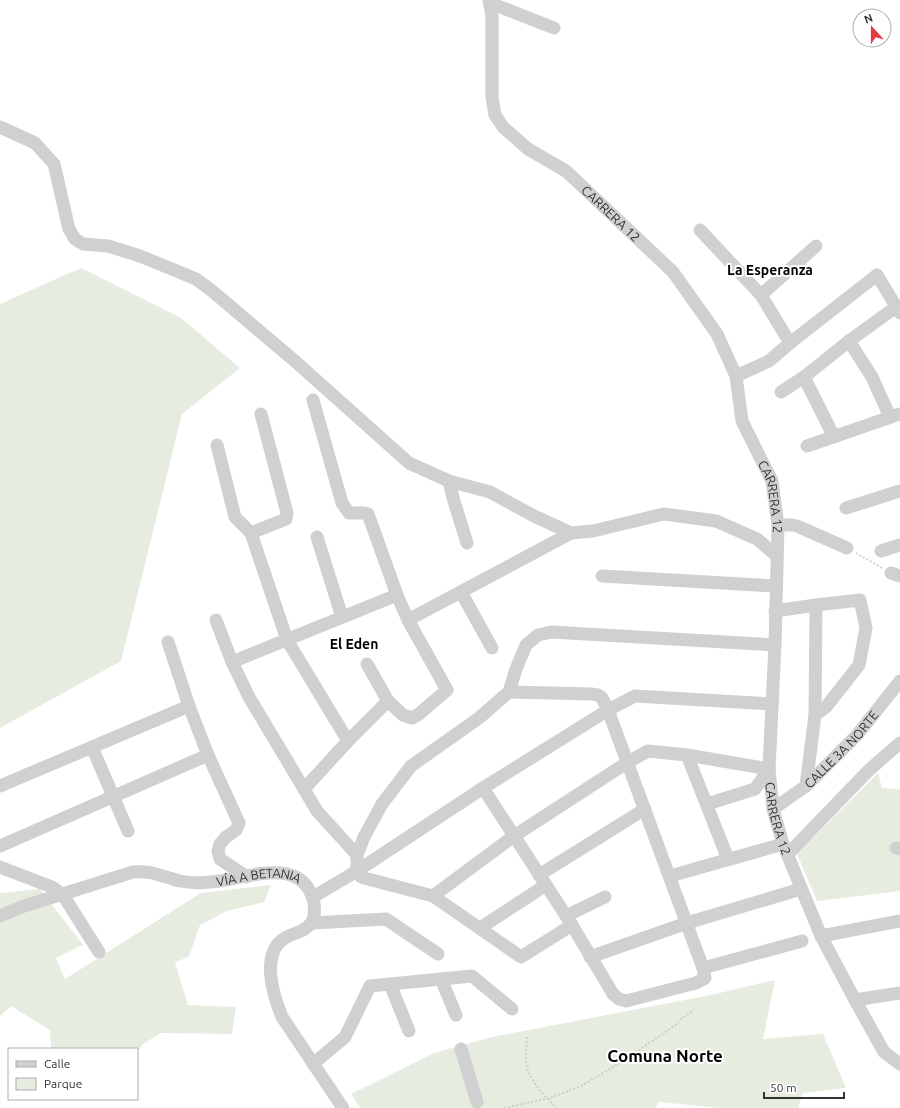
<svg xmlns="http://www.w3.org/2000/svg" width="900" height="1108" font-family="Ubuntu,sans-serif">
<rect width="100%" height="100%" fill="#fff"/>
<path fill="#e6ecdf" d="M81,268l100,50 59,50 -58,46 -61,247 -121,67v-424z
M878,773l4,15 18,1v102l-83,10 -20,-47z
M271,885l-7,17 -37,9 -27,14 -11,31 -14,7 13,42 48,2 -4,27 -71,-1 -18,11 -6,8v-3h-86l-1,-19 -39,-24 -11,10v-123l40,-4 43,56 -27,13 9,21 136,-86z
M775,980l-12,59 60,-5 23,54 -43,5 -5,15h-77l-62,-6 -4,6h-295l-9,-14 83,-41 58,-16 219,-42z"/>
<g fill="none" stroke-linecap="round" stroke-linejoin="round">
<path stroke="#cdcdcd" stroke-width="2" stroke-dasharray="2 2" stroke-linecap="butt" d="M856,553l26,15
M527,1037c0,8 -2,18 -1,26 3,18 19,32 30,45
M504,1108l49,-11 28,-11 41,-24 29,-20 26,-18 5,-6 12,-8"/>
<g stroke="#d0d0d0" stroke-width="13">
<path id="s1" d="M489,0l3,16v81l3,18 8,12 25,22 38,22 107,101 44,62 19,42 6,45 30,60 6,44 -3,120 -6,124 4,40 10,35 38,92 34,64 29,52 16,12"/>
<path d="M490,3l64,25"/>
<path d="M0,127l35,16 19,21 15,65 6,10 8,5 25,2 32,10 56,23 15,11 85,72 113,101 40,18 41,11 44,24 37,17 22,-2 71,-17 52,7 41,18 20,17"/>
<path d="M700,230l61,65 29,48"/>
<path d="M761,295l55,-49"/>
<path d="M849,341l23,36 18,40"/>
<path d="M736,376l33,-15 21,-18 87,-68 23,38"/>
<path d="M804,377l30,60"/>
<path d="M781,392l23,-15 45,-36 47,-34"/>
<path d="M313,400l29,103 7,10h15l4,1 29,81 11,25 39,70 -28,24 -7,4 -9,-3 -15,-14 -21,-37"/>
<path d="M217,445l18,72 16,16 36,107 61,101"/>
<path d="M807,446l93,-32"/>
<path d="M449,481l4,17 14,45"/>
<path d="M846,508l54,-17"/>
<path d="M778,525h14l5,1 50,22"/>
<path d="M251,533l35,-14 1,-6 -26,-99"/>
<path d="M317,537l25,80"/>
<path d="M881,551l19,-6"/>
<path d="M891,573l9,3"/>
<path d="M602,576l173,10"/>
<path d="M461,592l31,56"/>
<path d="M775,611l41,-6 44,-5 6,28 -7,37 -33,42 -11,8"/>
<path d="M216,620l16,42 17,35 55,92 13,22 40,44"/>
<path d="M408,620l163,-87"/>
<path d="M168,642l21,64 19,49 31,68 -3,7 -10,7 -6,7 -2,7 2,8 27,18"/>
<path d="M232,662l165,-67"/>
<path d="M92,747l36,84"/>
<path d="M687,755l41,104"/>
<path d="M0,786l189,-80"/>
<path d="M806,786l9,-71 1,-110"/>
<path d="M483,788l89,137 41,69 6,5 7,2 70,-18 9,-5 -2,-10 -95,-258 -6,-12 -4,-3 -7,-1 -82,-2"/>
<path d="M304,789l44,-48 40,-40"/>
<path id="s2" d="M773,809l33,-23 51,-51 43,-54"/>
<path d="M0,846l208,-91"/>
<path d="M896,848l4,1"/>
<path d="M788,854l81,-84 31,-27"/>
<path d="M0,867l52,20 11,8 36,57"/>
<path d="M539,875l106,-66"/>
<path d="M670,876l113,-32"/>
<path d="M433,896l81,-60 114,-74 20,-11 39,4 82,14 -14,20 -48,15"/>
<path d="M313,897l44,-26 126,-83 125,-78 27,-14 137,8"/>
<path id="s3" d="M0,916l21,-9 112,-35c18,-2 30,5 47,9 10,2 21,2 31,1 31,-2 86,-27 101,14 3,7 4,21 -1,27 -6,9 -18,10 -26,15 -25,15 -12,57 -3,79l61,91"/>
<path d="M566,916l39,-19"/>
<path d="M312,923l74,-4 52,35"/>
<path d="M572,925l-51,32 -88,-61 -69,-18 -4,-2 -3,-5v-16l7,-18 18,-33 29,-38 68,-48 30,-26 7,-23 10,-24 12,-10 13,-3 224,13"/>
<path d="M480,928l66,-43"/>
<path d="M821,936l79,-15"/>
<path d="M590,957l97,-34 114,-34"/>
<path d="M703,968l99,-27"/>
<path d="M441,979l15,36"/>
<path d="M390,984l19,47"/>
<path d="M855,1000l45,-7"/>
<path d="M461,1049l16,53"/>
<path d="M313,1064l32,-27 25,-51 102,-10 40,33"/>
</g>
</g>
<g text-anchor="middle" stroke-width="4" stroke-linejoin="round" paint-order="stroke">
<g font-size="13" fill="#333" stroke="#fff">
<text dy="5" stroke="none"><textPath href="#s1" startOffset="269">CARRERA 12</textPath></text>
<text dy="5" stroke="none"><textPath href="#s1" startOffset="604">CARRERA 12</textPath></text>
<text dy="5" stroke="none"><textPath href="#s2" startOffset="91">CALLE 3A NORTE</textPath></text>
<text dy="5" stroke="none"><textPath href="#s1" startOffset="928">CARRERA 12</textPath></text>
<text dy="5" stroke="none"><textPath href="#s3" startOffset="268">VÍA A BETANIA</textPath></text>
</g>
<g font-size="14" font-weight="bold" fill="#000" stroke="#fff">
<text x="770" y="275">La Esperanza</text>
<text x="354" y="649">El Eden</text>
</g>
<g font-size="17" font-weight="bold" fill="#000" stroke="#fff">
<text x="665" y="1062">Comuna Norte</text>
</g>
</g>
<rect x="8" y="1048" width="130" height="52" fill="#ffffff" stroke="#adadad"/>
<rect x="16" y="1061" width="20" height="6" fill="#d0d0d0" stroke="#adadad"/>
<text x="44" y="1068" font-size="12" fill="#333333">Calle</text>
<rect x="16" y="1078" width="20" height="12" fill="#e6ecdf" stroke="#adadad"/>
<text x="44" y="1088" font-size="12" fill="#333333">Parque</text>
<g transform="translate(872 28) rotate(339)"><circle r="19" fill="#ffffff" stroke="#adadad"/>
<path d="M0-3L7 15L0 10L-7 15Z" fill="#e63946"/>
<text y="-6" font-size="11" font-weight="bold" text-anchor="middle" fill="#333333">N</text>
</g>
<path d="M764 1092v6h80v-6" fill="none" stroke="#333333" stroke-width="2"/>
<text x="770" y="1092" font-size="12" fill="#333333" stroke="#ffffff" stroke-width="3" paint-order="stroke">50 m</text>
</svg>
